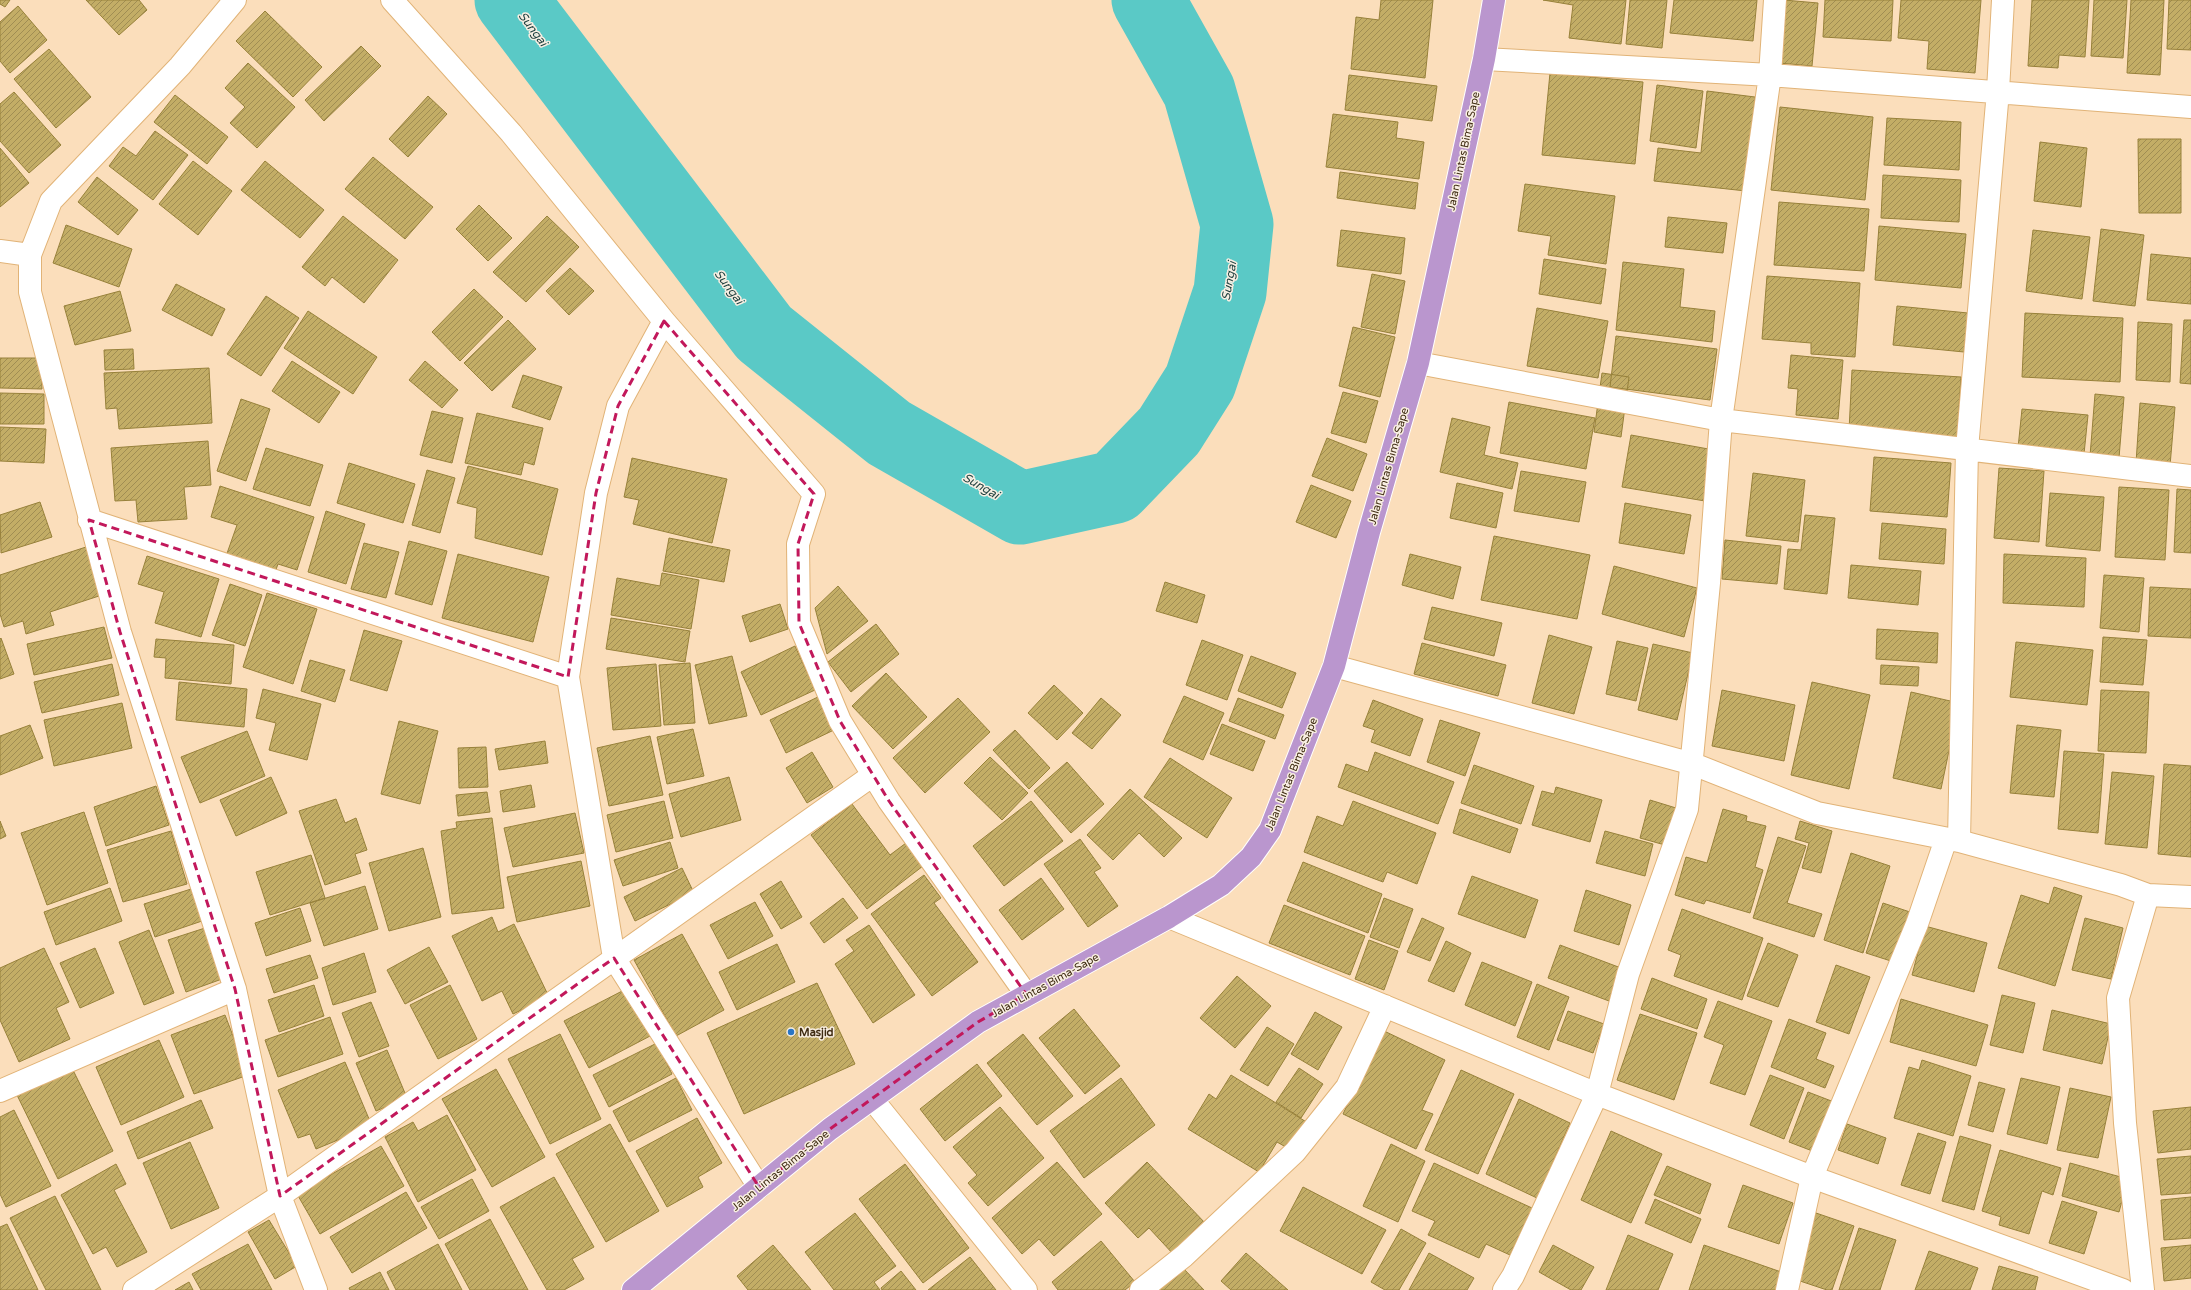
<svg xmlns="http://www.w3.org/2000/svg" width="2191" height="1290" font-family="'Varela Round',sans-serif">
<defs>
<pattern id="building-hatch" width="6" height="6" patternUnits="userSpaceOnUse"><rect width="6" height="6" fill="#c3ad66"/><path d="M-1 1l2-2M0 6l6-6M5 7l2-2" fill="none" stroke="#a08d53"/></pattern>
</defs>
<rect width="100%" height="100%" fill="#fbdebb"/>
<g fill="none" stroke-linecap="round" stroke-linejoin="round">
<path stroke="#5ac9c6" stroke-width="73" d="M511,0l253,333 125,100 131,75 95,-21 54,-56 31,-49 30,-90 7,-68 -38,-133 -51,-91"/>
</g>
<path fill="url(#building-hatch)" stroke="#97813a" d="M0,0h10l-5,7 -5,-3z
M86,0h53l8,10 -28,25z
M1381,0h52l-8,78 -74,-9 5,-52 23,3z
M1543,0h83l-5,44 -52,-6 4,-33z
M1630,0h37l-5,48 -36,-4z
M1674,0h83l-4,41 -83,-8z
M1784,0l34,3 -6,63 -33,-3z
M1825,0h68l-2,41 -68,-4z
M1901,0h80l-6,73 -48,-4 2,-28 -31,-3z
M2032,0h57l-4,57 -26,-2 -1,13 -30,-2z
M2094,0h33l-4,58 -32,-2z
M2131,0h33l-4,75 -33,-2z
M2169,0h22v50l-24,-1z
M18,6l29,34 -37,33 -10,-12v-39z
M265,11l57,56 -29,30 -57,-56z
M361,46l20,20 -57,55 -19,-21z
M49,49l42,48 -35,31 -42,-49z
M248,63l47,44 -38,41 -27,-25 15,-16 -20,-19z
M1550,73l93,9 -8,82 -93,-9z
M1349,75l88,11 -5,35 -87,-11z
M1657,85l46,6 -7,57 -46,-7z
M1707,91l48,6 -9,94 -92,-10 4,-33 43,5z
M14,92l47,53 -32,28 -29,-32v-37z
M175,95l53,42 -21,27 -53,-42z
M428,96l19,18 -39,43 -19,-18z
M1780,107l93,10 -8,83 -94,-10z
M1333,114l65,8 -2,16 28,4 -5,37 -93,-12z
M1887,118l74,4 -2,48 -75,-5z
M155,131l33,24 -35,45 -44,-34 14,-19 13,9z
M2138,139h43v74h-42z
M2040,142l47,6 -6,59 -47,-6z
M0,148l29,35 -29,24z
M373,157l60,50 -28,32 -60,-50z
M193,161l39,30 -34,44 -39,-31z
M265,161l59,49 -24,28 -59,-48z
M1340,172l78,11 -3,26 -78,-11z
M1883,175l78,5 -2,42 -78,-4z
M97,177l41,33 -20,25 -40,-33z
M1525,184l90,12 -9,68 -58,-9 3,-19 -33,-5z
M1779,202l90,7 -5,62 -90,-6z
M479,205l33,33 -24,23 -32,-32z
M343,216l55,44 -34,43 -32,-26 -7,9 -23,-19z
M547,216l32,31 -53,55 -33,-30z
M1668,217l59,6 -4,30 -58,-6z
M66,225l66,24 -13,38 -66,-24z
M1879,226l87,8 -5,54 -86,-8z
M2101,229l43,6 -9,71 -42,-5z
M1341,230l64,8 -4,36 -64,-8z
M2033,230l57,7 -8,62 -56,-8z
M2151,254l40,4v46l-44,-4z
M1544,259l62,10 -5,35 -62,-10z
M1623,262l61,7 -4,38 35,4 -3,31 -96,-12z
M570,268l24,23 -25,24 -23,-24z
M1372,274l33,7 -10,53 -34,-7z
M1767,276l93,7 -5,74 -44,-3v-11l-49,-4z
M176,284l49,25 -13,27 -50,-26z
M474,289l29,28 -43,44 -28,-29z
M120,291l11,40 -56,14 -11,-39z
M266,296l33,22 -38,58 -34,-22z
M1897,306l71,7 -4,39 -71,-7z
M1537,308l71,13 -10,57 -71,-12z
M308,311l69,46 -24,37 -69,-46z
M2025,313l98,5 -3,64 -98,-5z
M508,320l28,29 -44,42 -28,-28z
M2184,320h7v64l-11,-1z
M2138,322l34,2 -2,58 -34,-2z
M1353,327l42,10 -15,60 -41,-11z
M1616,336l101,13 -7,51 -100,-13z
M133,349l1,20 -29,1 -1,-20z
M1791,355l52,5 -5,59 -42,-4 2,-26 -10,-1z
M0,358h41l1,31 -42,-1z
M292,361l48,31 -21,31 -47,-32z
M425,361l33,29 -16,18 -33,-28z
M209,368l3,55 -93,6 -2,-21 -11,1 -2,-36z
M1852,370l109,7 -4,61 -108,-7z
M1602,373l27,4 -8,60 -27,-5z
M523,375l39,12 -12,33 -38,-13z
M1343,392l35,9 -12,42 -35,-10z
M0,393l44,1v30h-44z
M2095,394l29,3 -5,61 -29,-2z
M241,399l29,10 -24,72 -29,-10z
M1509,402l86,16 -9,51 -86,-16z
M2140,403l35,4 -5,59 -34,-3z
M2022,409l66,6 -4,39 -66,-6z
M432,411l31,7 -11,45 -32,-8z
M477,413l66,15 -9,37 -10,-3 -3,13 -56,-12z
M1452,418l38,9 -6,28 34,8 -6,26 -72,-17z
M0,427l46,2 -2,34 -44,-2z
M1631,435l83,15 -9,51 -83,-14z
M1327,438l40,16 -14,37 -41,-15z
M208,441l3,44 -27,2 3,32 -49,3 -2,-22 -21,1 -4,-53z
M266,448l57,17 -13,41 -57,-17z
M1874,457l77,6 -4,54 -77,-6z
M632,458l95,21 -15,64 -79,-19 6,-24 -15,-3z
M349,463l66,21 -12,39 -66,-20z
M468,466l90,23 -16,66 -67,-17 2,-30 -20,-5z
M1999,468l45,3 -5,71 -45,-4z
M427,470l28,8 -15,55 -28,-8z
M1521,471l65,11 -7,40 -65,-11z
M1753,473l52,7 -7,62 -52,-6z
M1457,483l46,10 -7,35 -46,-10z
M1311,485l40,16 -15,37 -40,-16z
M220,486l94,31 -17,53 -19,-6 -4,11 -49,-16 12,-34 -26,-8z
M2119,487l50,3 -4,70 -50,-3z
M2177,489l14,1v63l-17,-1z
M2050,493l54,4 -4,54 -54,-5z
M40,502l12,35 -51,16 -1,-38z
M1625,503l66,12 -7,39 -65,-11z
M326,511l39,13 -19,60 -38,-12z
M1805,515l30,3 -8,76 -43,-5 4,-40 13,1z
M1882,523l64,6 -2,35 -65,-5z
M1494,536l96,19 -13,64 -96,-19z
M669,538l61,12 -6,32 -61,-11z
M1725,540l56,6 -4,38 -55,-5z
M409,541l38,10 -15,54 -37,-11z
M364,543l35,9 -13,46 -35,-9z
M86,547l16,48 -52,17 4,13 -28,9 -3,-13 -19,6 -4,-13v-39z
M458,554l91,23 -16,65 -91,-24z
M1410,554l51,13 -8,32 -51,-14z
M2004,554l82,4 -2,49 -81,-4z
M147,556l72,23 -18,58 -46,-14 9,-31 -26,-8z
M1851,565l70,6 -3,34 -70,-7z
M1614,566l83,22 -13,49 -82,-23z
M662,573l37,7 -8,49 -80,-14 6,-37 43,8z
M2104,575l40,3 -5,54 -39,-4z
M1165,582l40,13 -8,28 -41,-12z
M230,584l32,11 -17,51 -33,-11z
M838,586l30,35 -41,33 -12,-46z
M2150,587l41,2v49l-43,-2z
M267,593l50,16 -24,75 -50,-17z
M780,604l8,25 -38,13 -8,-26z
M1432,607l70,16 -8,33 -70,-17z
M611,618l79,13 -5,31 -79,-13z
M876,624l23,30 -48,38 -23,-30z
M104,627l8,31 -78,17 -7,-31z
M1877,629l61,4 -1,30 -61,-4z
M364,630l38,11 -15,50 -37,-11z
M1549,635l43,12 -18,67 -42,-11z
M2103,637l44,3 -4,45 -43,-3z
M1,638l13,36 -14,5v-40z
M156,639l78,6 -3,39 -66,-6 1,-20 -12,-1z
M1202,640l41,15 -16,45 -41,-15z
M1617,641l31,7 -12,53 -30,-7z
M2016,642l77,8 -6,55 -77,-8z
M1422,643l84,22 -8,31 -84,-22z
M1653,644l40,9 -16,67 -39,-10z
M795,646l20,44 -54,25 -20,-43z
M732,656l15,60 -38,8 -14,-59z
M1251,656l45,17 -14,35 -44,-17z
M310,660l35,10 -10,32 -34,-11z
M690,663l5,60 -31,2 -5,-60z
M112,664l7,31 -77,18 -8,-31z
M656,664l5,62 -48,4 -6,-62z
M1881,665l38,2 -1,19 -38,-2z
M886,673l41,44 -34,32 -41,-43z
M179,682l68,7 -3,38 -68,-7z
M1812,682l58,13 -21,94 -58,-14z
M1054,685l29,28 -26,27 -29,-27z
M263,689l58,15 -14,56 -38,-10 7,-27 -20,-5z
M1722,690l73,15 -11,56 -72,-15z
M2101,690l48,2 -3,61 -48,-2z
M1911,692l48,11 -18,86 -48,-11z
M820,696l16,33 -50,24 -16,-33z
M1184,696l40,17 -21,47 -40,-18z
M958,698l32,34 -65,61 -32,-35z
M1101,698l20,17 -29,34 -20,-16z
M1238,698l46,17 -9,24 -46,-18z
M1373,700l50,19 -13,37 -39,-14 4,-12 -12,-4z
M122,703l10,45 -78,18 -10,-46z
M1440,720l40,13 -15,43 -38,-14z
M399,721l39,10 -18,73 -39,-10z
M1222,724l43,17 -12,30 -43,-17z
M30,725l13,33 -43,17v-39z
M2017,725l44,5 -7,67 -44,-4z
M693,729l11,47 -37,8 -10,-47z
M1015,730l35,38 -21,21 -36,-39z
M247,731l18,45 -65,27 -19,-46z
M650,736l13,59 -54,11 -12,-58z
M545,741l3,22 -49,7 -4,-21z
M486,747l2,40 -29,1 -1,-40z
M2064,751l40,3 -6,79 -40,-4z
M812,752l21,35 -26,16 -21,-35z
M1375,752l79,30 -16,42 -100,-37 8,-23 22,8z
M990,757l38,36 -26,27 -38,-37z
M1170,758l62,40 -25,40 -63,-41z
M1067,762l37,42 -33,29 -37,-42z
M2164,764l27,2v91l-33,-3z
M1474,765l60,21 -13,38 -60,-21z
M2112,772l42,4 -7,72 -42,-4z
M271,777l16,36 -51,23 -16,-36z
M729,777l12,43 -60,17 -12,-43z
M531,785l4,22 -32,5 -3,-21z
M156,786l13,39 -63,21 -12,-39z
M1556,787l46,13 -12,42 -58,-17 10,-34 12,3z
M1130,789l52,49 -18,19 -25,-24 -26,27 -26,-25z
M487,792l3,20 -32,4 -2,-21z
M336,799l9,24 11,-5 11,32 -12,4 6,19 -36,12 -26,-74z
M1650,800l26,8 -11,37 -25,-7z
M664,801l9,37 -57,14 -9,-37z
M1031,801l32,40 -59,45 -31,-40z
M1353,801l83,32 -19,51 -30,-12 -4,10 -79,-30 13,-36 26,10z
M852,804l38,51 16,-12 17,23 -56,43 -56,-74z
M1460,809l58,20 -8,24 -57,-20z
M1723,809l24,7 -1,5 20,5 -11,41 8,3 -13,43 -44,-13 -2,4 -29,-9 11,-38 21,6z
M84,812l24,71 -61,22 -26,-72z
M575,813l9,40 -71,14 -9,-39z
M492,818l12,90 -52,6 -11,-83 16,-3 -1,-6z
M0,821l6,15 -6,3z
M1800,821l32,10 -11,42 -19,-5 7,-25 -14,-4z
M171,831l16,53 -64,18 -16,-52z
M1605,831l48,13 -8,32 -49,-13z
M1778,837l28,9 -19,57 35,11 -8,23 -61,-19z
M1080,839l21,29 -7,4 24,34 -30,21 -44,-63z
M670,842l8,26 -55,18 -9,-26z
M423,848l18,69 -52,14 -20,-68z
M1851,853l39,13 -27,87 -39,-13z
M311,855l14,43 -55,17 -14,-43z
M581,861l9,45 -73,16 -10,-45z
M1303,862l79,32 -14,39 -81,-32z
M682,868l12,25 -59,28 -11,-24z
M924,875l17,23 -7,5 44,59 -46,34 -61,-82z
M1472,876l66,24 -13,38 -67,-24z
M1041,878l23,31 -42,31 -23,-30z
M781,881l21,36 -21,12 -21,-35z
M365,886l13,43 -54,17 -14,-43z
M2054,887l28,9 -27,90 -57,-18 23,-73 28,9z
M110,888l12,33 -66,24 -12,-33z
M191,889l11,32 -47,16 -11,-33z
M1586,890l45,15 -12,40 -45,-14z
M843,898l15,20 -34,25 -14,-20z
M1384,898l29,11 -14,39 -29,-11z
M755,902l18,34 -45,23 -18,-34z
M1883,903l27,9 -16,50 -28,-9z
M1284,905l81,31 -15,39 -81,-32z
M300,908l11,33 -45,15 -11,-33z
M1682,909l81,29 -21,62 -68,-24 7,-21 -13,-5z
M492,917l6,15 16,-8 35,73 -36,17 -11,-23 -20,10 -30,-65z
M1422,918l22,10 -14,33 -23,-9z
M2085,918l38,10 -12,51 -39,-9z
M869,925l46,70 -42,28 -38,-59 19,-13 -8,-11z
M1925,926l62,17 -13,49 -62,-17z
M205,928l17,51 -36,13 -18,-52z
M149,930l25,63 -30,12 -25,-63z
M682,934l42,76 -48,26 -42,-76z
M1369,940l29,11 -14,39 -29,-11z
M1446,941l25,12 -17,39 -26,-11z
M1768,943l30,12 -20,52 -31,-11z
M777,944l18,38 -58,28 -18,-38z
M1560,945l61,23 -12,33 -61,-23z
M429,947l19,35 -43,22 -18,-34z
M44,948l25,54 -13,6 14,31 -51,23 -19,-42v-52z
M95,948l19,45 -34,15 -20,-45z
M364,953l12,39 -43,13 -11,-37z
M310,955l8,23 -44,15 -8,-24z
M1482,962l50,20 -17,44 -50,-21z
M1836,965l34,12 -21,57 -33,-12z
M1237,976l34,30 -36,42 -35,-30z
M1652,978l55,21 -10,30 -56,-20z
M817,983l38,81 -111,50 -37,-81z
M1537,984l32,13 -20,53 -32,-13z
M314,985l10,31 -45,16 -11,-32z
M450,985l27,54 -39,20 -28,-54z
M628,988l24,47 -63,33 -25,-47z
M2002,995l33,8 -12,50 -33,-8z
M1901,999l87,26 -12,41 -86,-24z
M1718,1001l54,20 -27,74 -35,-12 14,-38 -20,-8z
M371,1002l18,44 -30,11 -17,-44z
M1074,1009l46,57 -35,28 -46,-56z
M2052,1010l59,14 -9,40 -59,-14z
M1568,1011l36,13 -11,29 -36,-13z
M1315,1012l27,15 -24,43 -27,-16z
M1640,1014l57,19 -23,67 -57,-20z
M225,1015l23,60 -54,19 -23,-59z
M330,1017l13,37 -65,23 -13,-37z
M1789,1019l37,14 -10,26 18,7 -9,22 -54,-21z
M1267,1027l27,17 -26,42 -28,-16z
M1382,1030l63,30 -23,50 11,4 -17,35 -73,-35z
M560,1034l41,85 -51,25 -42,-85z
M1023,1034l50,62 -36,29 -50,-62z
M159,1040l25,57 -63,28 -25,-58z
M657,1043l15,31 -63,33 -16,-32z
M387,1050l20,48 -31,13 -20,-48z
M1922,1060l49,16 -18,60 -59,-18 15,-51 10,3z
M345,1062l27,64 -56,23 -6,-15 -12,4 -20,-48z
M977,1064l25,32 -57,45 -25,-32z
M71,1066l42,85 -55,28 -42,-86z
M1299,1068l24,16 -22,34 -25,-16z
M496,1069l49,88 -53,30 -50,-88z
M1461,1070l53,24 -36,80 -53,-24z
M1231,1075l77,48 -17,27 -14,-8 -18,30 -71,-43 21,-35 7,5z
M1770,1075l34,13 -20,51 -34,-14z
M676,1078l16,32 -63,32 -16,-31z
M1121,1078l34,47 -71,53 -34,-47z
M2021,1078l39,9 -13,57 -40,-10z
M1979,1082l26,7 -12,43 -25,-7z
M2070,1088l41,9 -13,61 -41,-8z
M1808,1092l26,10 -19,50 -26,-10z
M1519,1099l51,24 -33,75 -51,-24z
M201,1100l12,28 -75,31 -11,-27z
M1000,1107l44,51 -56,48 -20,-23 9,-8 -24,-28z
M2191,1107v42l-33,4 -5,-42z
M14,1110l37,76 -45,21 -6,-13v-77z
M447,1115l29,55 -58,32 -33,-65 28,-15 5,9z
M697,1118l25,45 -24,14 5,10 -36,20 -31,-56z
M610,1124l49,87 -53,31 -50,-88z
M1847,1124l39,14 -8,26 -40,-14z
M1611,1131l51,23 -31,69 -50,-23z
M1918,1133l28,9 -16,52 -29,-9z
M1960,1136l31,9 -17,65 -32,-9z
M190,1142l29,66 -48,21 -28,-66z
M1391,1144l34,17 -27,61 -35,-16z
M381,1146l23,40 -84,48 -23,-40z
M2000,1150l61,18 -8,27 -11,-4 -13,43 -30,-9 2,-8 -19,-6z
M2191,1156v37l-30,2 -4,-36z
M1057,1162l45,52 -48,42 -15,-17 -17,15 -30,-36z
M1147,1162l59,62 -32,31 -25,-27 -11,10 -33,-35z
M1434,1163l98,45 -22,47 -24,-11 -7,14 -51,-23 7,-14 -23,-10z
M2070,1163l58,16 -9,33 -57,-16z
M116,1164l10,20 -12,6 33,62 -30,15 -11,-20 -13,7 -32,-59z
M905,1164l64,84 -46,35 -64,-84z
M1667,1166l44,18 -11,30 -46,-19z
M554,1177l40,70 -22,12 12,20 -20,11h-17l-47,-83z
M472,1179l17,32 -50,28 -18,-32z
M1743,1185l50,18 -14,41 -51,-17z
M1303,1187l83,43 -24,44 -82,-43z
M406,1192l21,36 -75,45 -22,-36z
M55,1196l46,94h-55l-36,-72z
M2191,1197v41l-27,2 -3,-40z
M1655,1199l46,20 -10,24 -46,-20z
M2062,1201l35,11 -13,42 -35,-11z
M855,1213l41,53 -22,16 6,8h-46l-29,-38z
M1816,1213l38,13 -22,64h-5l-33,-11z
M490,1219l38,71h-58l-25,-46z
M269,1220l28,46 -22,13 -27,-47z
M7,1224l31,66h-38v-63z
M1859,1228l37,12 -16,50h-41z
M1401,1229l25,14 -27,47h-14l-14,-8z
M1628,1235l45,19 -15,36h-52z
M1101,1241l34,41 -10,8h-67l-6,-8z
M248,1244l24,46h-71l-9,-16z
M438,1244l24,46h-66l-9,-18z
M773,1245l38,45h-63l-11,-14z
M1553,1245l41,22 -13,23h-10l-32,-18z
M1704,1245l80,28 -6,17h-89z
M2191,1245v33l-27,3 -3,-33z
M1929,1251l49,17 -8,22h-55z
M1246,1253l42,37h-57l-10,-9z
M1429,1253l45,25 -7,12h-58z
M970,1257l26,33h-68z
M1999,1266l39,11 -3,13h-43z
M1183,1268l21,22h-45z
M901,1271l15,19h-34l-1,-2z
M380,1272l9,18h-39l-1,-2z
M189,1282l4,8h-18z"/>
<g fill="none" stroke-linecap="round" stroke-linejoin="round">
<g stroke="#e1b377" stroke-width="24">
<path id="minor" d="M235,0l-55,66 -129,135 -21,54v37l90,340 115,357 45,207 36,94
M392,0l119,133 153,188 150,173 -16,50 1,79 41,98 49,80 137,193
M1484,59l286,16 421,32
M0,251l30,4
M664,321l-46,85 -22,87 -28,184 46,281 145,229
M1418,363l303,57 470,56
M89,520l479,157
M1334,666l359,98 124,49 142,28 162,44 27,10 43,2
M1959,841l8,-392 31,-358 5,-91
M1169,917l428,177 215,83 311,113
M0,1091l235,-102
M872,1099l154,191
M134,1290l146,-94 593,-421
M1141,1290l43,-34 111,-104 52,-65 38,-81
M1504,1290l9,-14 84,-182 31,-120 59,-165 22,-226 12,-163 49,-345 5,-75
M1787,1290l25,-113 105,-253 29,-85
M2143,1290l-18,-167 -7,-125 30,-103"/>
</g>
<g stroke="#fff" stroke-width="24">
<path id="trunk" d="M633,1290l197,-161 148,-107 191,-105 52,-32 30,-28 19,-27 64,-164 35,-134 49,-169 66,-304 10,-59"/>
</g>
<use href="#minor" stroke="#fff" stroke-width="22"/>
<use href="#trunk" stroke="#ba96ce" stroke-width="22"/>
</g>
<path fill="none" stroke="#c2185b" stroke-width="3" stroke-dasharray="8 5" stroke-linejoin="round" d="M664,321l150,173 -16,50 1,79 41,98 49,80 137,193 -48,28 -148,107 -71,58 -145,-229 -334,238 -45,-207 -115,-357 -31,-112 479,157 28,-184 22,-87z"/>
<circle fill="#2975c5" stroke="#f9efe3" stroke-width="1.5" cx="791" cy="1032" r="4"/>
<g text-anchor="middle" stroke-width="3" stroke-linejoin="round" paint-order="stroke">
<g font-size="11" fill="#3f2c13" stroke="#f9efe3">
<text transform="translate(1463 151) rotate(-78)" y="4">Jalan Lintas Bima-Sape</text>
<text transform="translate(1388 466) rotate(-74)" y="4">Jalan Lintas Bima-Sape</text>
<text transform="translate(1291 774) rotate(-68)" y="4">Jalan Lintas Bima-Sape</text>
<text transform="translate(1045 985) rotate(-29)" y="4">Jalan Lintas Bima-Sape</text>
<text transform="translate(780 1170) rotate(-39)" y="4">Jalan Lintas Bima-Sape</text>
</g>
<g font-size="11" font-weight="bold" fill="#3f2c13" stroke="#f9efe3" text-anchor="start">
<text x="799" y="1036">Masjid</text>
</g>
<g font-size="12" font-style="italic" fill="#1d3f3e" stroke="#f9efe3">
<text transform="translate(533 29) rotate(53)" y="4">Sungai</text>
<text transform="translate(1229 281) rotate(-80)" y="4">Sungai</text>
<text transform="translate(729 287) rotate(53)" y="4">Sungai</text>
<text transform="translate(981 486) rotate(30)" y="4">Sungai</text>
</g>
</g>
</svg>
